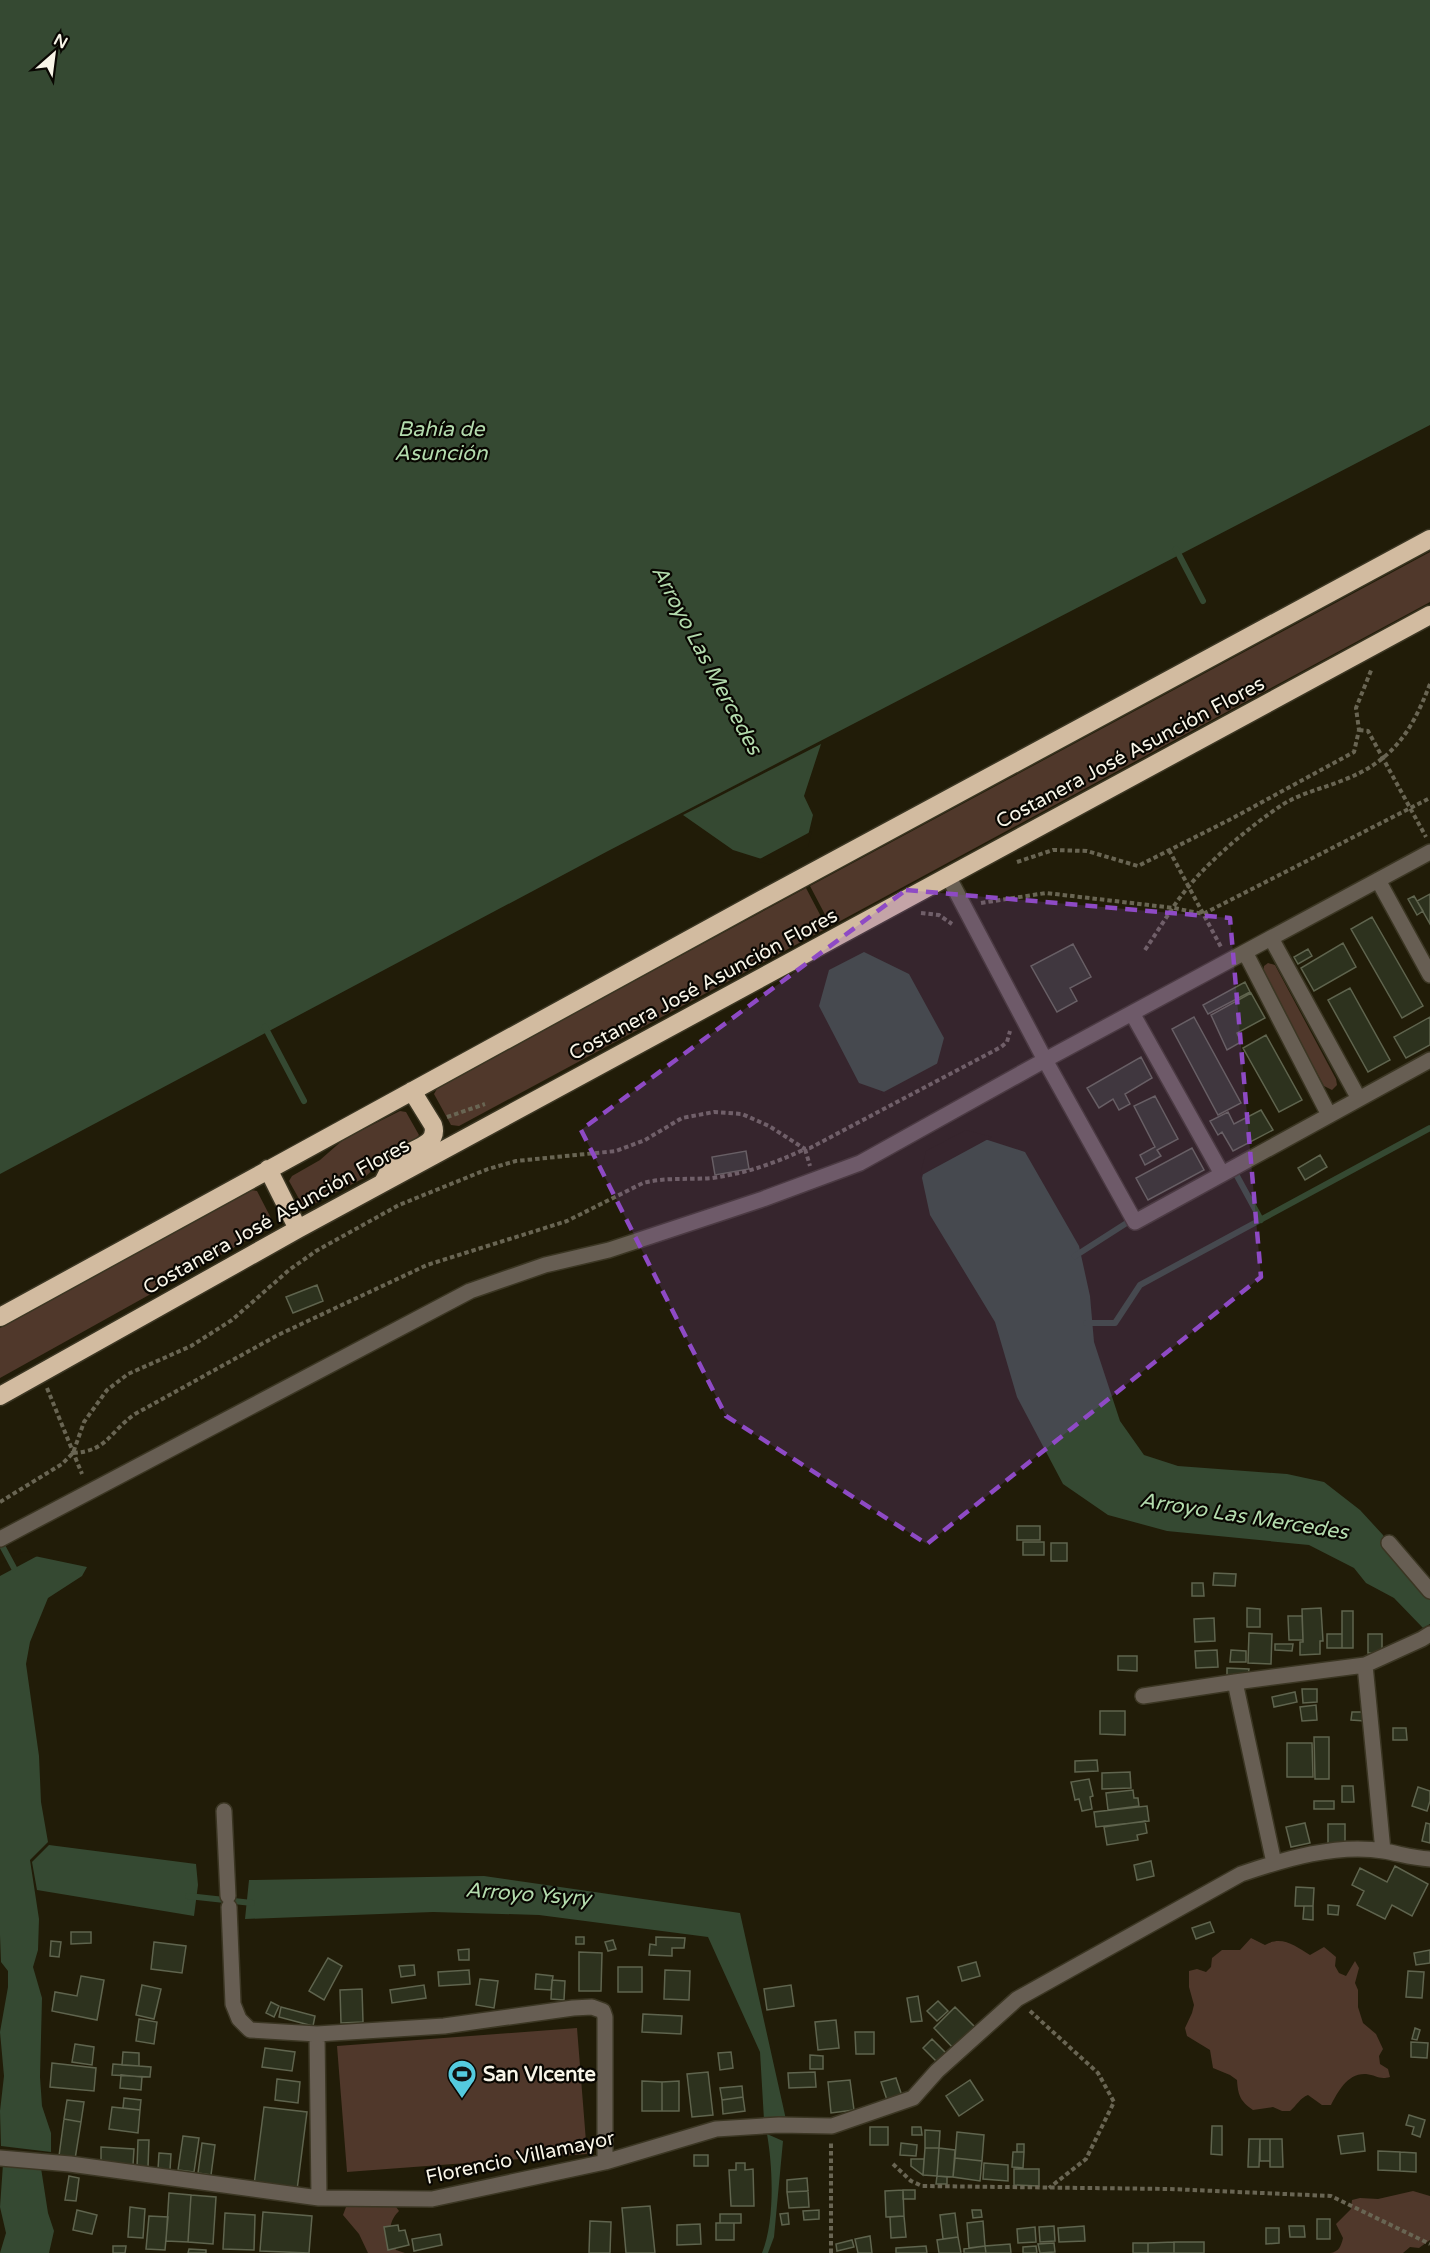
<svg xmlns="http://www.w3.org/2000/svg" width="1430" height="2253" font-family="'Varela Round',sans-serif">
<rect width="100%" height="100%" fill="#211c08"/>
<path fill="#50382b" d="M1430,552v50l-599,324 -21,-40z
M806,888l21,40 -368,198 -8,-1 -17,-31 4,-7z
M1268,963l7,2 61,114 1,6 -5,5 -8,-4 -61,-113 1,-7z
M400,1111l6,1 13,23 -4,5 -30,18 -21,20 -56,29 -5,-1 -14,-25 3,-5 28,-16 24,-21z
M251,1190l6,1 16,31 -2,5 -271,151v-50z
M1251,1938l14,7c17,-10 30,1 45,10l14,-8 12,10 -1,9 4,7 7,3 9,-15 4,7 -4,15 3,7v17l5,16 13,11 7,15 -4,7 1,8 8,5 2,8c-11,3 -14,-2 -24,-3 -19,-1 -28,18 -35,31h-9l-14,-10c-8,3 -11,10 -18,16h-8l-9,-4 -20,3c-13,-9 -15,-15 -16,-30l-7,-5 -17,-7 -3,-18 -23,-14 -2,-8 7,-15 2,-8 -5,-18v-16l8,-2 9,3 5,-5 1,-9 10,-8h18z
M577,2028l10,126 -240,18 -10,-126z
M1413,2191l17,5v44l-11,8 -9,-1 -7,6h-73c9,-1 11,-7 13,-15l-7,-14 15,-15 1,-9 8,-2 18,1z
M353,2202l41,2 5,7c-12,12 -10,24 -3,39l9,3h-37l-9,-19 -16,-19 3,-8z"/>
<path fill="#354932" d="M0,0h1430v425l-822,426 -608,323z
M821,744l-17,52 9,19 -7,29 -35,18 -38,-12 -50,-35z
M864,952l45,22 35,64 -10,37 -41,20 -34,-12 -40,-77 10,-36z
M966,1133l59,19 54,94 11,50 4,46 26,79 24,34 34,11 109,8 37,8 36,28 23,25 12,21 35,42v26l-7,4 -29,-30 -28,-15 -12,-15 -45,-23 -142,-14 -59,-16 -45,-31 -46,-87 -22,-75 -65,-107 -8,-37 6,-25z
M25,1554l62,13 -5,9 -34,22 -18,44 -4,22 13,92 2,46 7,40 -18,18 9,59 -1,31 -5,17 9,31 -2,79 2,29 9,27v19l-50,-6 -1,-35 4,-35 -4,-44 8,-45v-16l-7,-9 -1,-27v-367z
M49,1845l147,19 2,21 -4,31 -157,-26 -5,-28z
M484,1876l256,37 47,211 -23,-4 -4,-68 -52,-115 -169,-22 -106,-3 -188,7 4,-39z
M767,2134l16,7 -9,96 -6,16h-6c13,-32 11,-85 5,-119z
M3,2164l38,4 7,45 6,18 -5,22h-49l6,-20 -6,-26z"/>
<path fill="#211c08" d="M812,831l-4,16 -36,18 -16,-4z
M940,1062l-5,16 -41,20 -14,-4z
M966,1130l26,7 -72,39 6,-25z
M24,1551l17,3 -41,22v-12z"/>
<g fill="none" stroke-linecap="round" stroke-linejoin="round">
<path stroke="#354932" stroke-width="6" d="M1176,549l27,52
M265,1027l39,74
M1237,1176l24,44
M1075,1256l50,-32
M1086,1323h29l25,-38 290,-157
M0,1542l14,26
M188,1896l64,7"/>
</g>
<path fill="#2d321e" stroke="#5f644e" stroke-width="1.5" d="M1430,894v30l-13,-23z
M1414,896l9,15 -6,4 -9,-16z
M1372,917l51,89 -21,12 -51,-89z
M1343,943l13,24 -42,24 -13,-23z
M1073,944l18,33 -21,11 7,13 -20,11 -26,-46z
M1308,949l4,7 -14,8 -4,-7z
M1245,982l5,10 -42,22 -5,-9z
M1350,988l40,72 -22,12 -40,-72z
M1251,993l14,25 -28,15 4,9 -14,8 -16,-35z
M1194,1017l47,86 -23,12 -46,-86z
M1430,1017v28l-24,13 -12,-21z
M1266,1035l36,65 -23,12 -36,-64z
M1141,1057l11,21 -27,16 5,10 -11,6 -6,-11 -14,9 -12,-20z
M1155,1096l23,43 -21,11 4,6 -16,9 -5,-10 15,-8 -21,-41z
M1261,1110l12,20 -40,21 -11,-19 -4,3 -8,-14 18,-9 6,12z
M1192,1148l12,22 -56,30 -12,-22z
M746,1151l3,18 -34,6 -3,-18z
M1320,1155l7,12 -22,13 -7,-12z
M317,1285l6,16 -30,12 -7,-16z
M1017,1526h23v14h-23z
M1023,1542h21v13h-21z
M1051,1543h16v18h-16z
M1214,1573l22,1 -1,12 -22,-1z
M1192,1583h11l1,13h-12z
M1247,1608l13,1v18h-13z
M1321,1608l2,33h-3v13l-20,1v-13h3v-2l-1,-31z
M1342,1611h11v37h-11z
M1288,1616h14l1,24h-14z
M1214,1618l1,23 -20,1 -1,-23z
M1249,1633l23,1 -1,30 -23,-1z
M1327,1634h15v14h-15z
M1368,1634h14v19h-14z
M1275,1644h18l-1,7 -17,-1z
M1217,1650l1,17 -22,1 -1,-17z
M1231,1650l15,1v11h-16z
M1118,1656h19v15l-19,-1z
M1227,1668l22,1 -1,7 -21,-1z
M1302,1689h15v13l-14,1z
M1295,1692l2,10 -23,5 -2,-10z
M1316,1705l1,15 -15,1 -2,-14z
M1100,1711h25v24l-25,-1z
M1352,1712h14l-1,9 -14,-1z
M1393,1728h13l1,12h-14z
M1314,1737h15v42h-14z
M1287,1743h25l1,34h-26z
M1097,1760l1,11 -23,1v-11z
M1130,1772l1,16 -29,1v-16z
M1089,1779l4,17 -3,1 2,12 -10,2 -3,-12 -4,1 -4,-18z
M1342,1786h11l1,16h-12z
M1418,1787l12,4v10l-3,10 -15,-5z
M1133,1790l1,8h4l1,8 -31,4 -2,-17z
M1314,1801h20v8h-20z
M1147,1806l2,15 -53,6 -2,-15z
M1145,1821l2,12 -10,2 1,5 -31,5 -3,-18z
M1305,1823l5,20 -19,4 -5,-20z
M1426,1823l4,1v19l-8,-2z
M1328,1824h17v23l-17,-1z
M1151,1861l3,15 -17,4 -3,-15z
M1395,1866l33,18 -16,32 -20,-11 -7,14 -28,-14 7,-14 -12,-6 8,-17 27,14z
M1296,1887l18,1 -1,18h-18z
M1328,1905l11,1 -1,9 -10,-1z
M1304,1906h9v14l-10,-1z
M1210,1922l4,10 -18,7 -4,-11z
M71,1932h20v11l-20,1z
M576,1937h8v7h-8z
M656,1937l29,1 -1,10h-12v8l-23,-1 1,-11 6,1z
M613,1940l3,9 -8,2 -3,-9z
M51,1941l10,1 -2,15 -9,-1z
M154,1942l32,4 -4,27 -31,-4z
M469,1949v11h-10l-1,-10z
M1430,1950v13l-14,2 -2,-12z
M579,1952l23,1 -1,38h-22z
M328,1958l14,8 -18,34 -15,-9z
M976,1962l4,14 -18,5 -4,-14z
M414,1965l1,10 -14,2 -2,-11z
M618,1967h24v25h-24z
M469,1970l1,14 -31,2 -1,-14z
M665,1970l25,1 -1,29 -25,-1z
M1408,1971l16,1 -2,26 -16,-1z
M536,1974l17,2 -2,14 -16,-1z
M81,1976l23,4 -7,40 -45,-9 3,-19 22,4z
M480,1979l18,2 -4,27 -18,-3z
M552,1980l13,1 -1,19 -13,-1z
M142,1985l19,4 -7,30 -18,-4z
M424,1985l2,13 -34,5 -2,-13z
M791,1985l3,21 -27,4 -3,-21z
M362,1989l1,33 -22,1 -1,-33z
M918,1996l4,25 -11,1 -4,-24z
M938,2001l10,10 -11,10 -10,-10z
M271,2002l8,4 -5,11 -8,-4z
M281,2007l34,9 -2,10 -34,-9z
M955,2007l22,22 -22,21 -21,-22z
M643,2014l39,2 -1,18 -39,-2z
M139,2019l18,3 -3,22 -18,-3z
M836,2020l3,28 -21,2 -3,-28z
M1415,2028l5,2 -3,10 -5,-1z
M855,2032h19v22h-18z
M932,2039l15,15 -9,9 -15,-15z
M1411,2042l17,1 -1,15 -16,-1z
M75,2044l19,3 -2,18 -20,-3z
M265,2048l30,4 -3,19 -30,-4z
M123,2052l16,1v13l-17,-1z
M731,2052l2,16 -13,2 -2,-17z
M810,2055l13,1v13h-13z
M52,2063l44,5 -2,23 -44,-4z
M113,2064l38,3 -1,10 -38,-2z
M708,2072l5,43 -21,2 -5,-43z
M815,2072l1,15 -27,1 -1,-15z
M121,2075l21,2 -1,13 -21,-2z
M896,2078l7,21 -15,4 -7,-21z
M277,2079l23,3 -2,21 -23,-3z
M850,2080l4,30 -23,3 -3,-31z
M970,2080l13,20 -24,16 -13,-20z
M642,2081l20,1v29h-20z
M679,2081v30h-17v-29z
M742,2086l1,11 -21,3 -2,-12z
M743,2097l2,14 -22,3 -1,-14z
M124,2098l17,2 -1,10 -17,-2z
M67,2100l17,2 -3,20 -17,-3z
M112,2107l28,3 -2,23 -29,-4z
M264,2107l43,5 -10,78 -43,-5z
M1409,2115l16,5 -5,17 -8,-3 2,-7 -8,-2z
M64,2119l17,3 -6,37 -16,-3z
M1212,2126h10v29l-11,-1z
M870,2127h18v18h-18z
M912,2127h9l1,8h-10z
M925,2130l15,1 -1,17h-14z
M957,2132l27,3 -2,26 -27,-3z
M1363,2133l2,18 -24,3 -3,-18z
M183,2136l16,2 -5,34 -16,-2z
M1249,2139h11l-1,28h-11z
M1260,2139h10v22h-10z
M1270,2139h12l1,28h-13z
M138,2140h11l-1,27h-11z
M202,2143l13,2 -4,30 -13,-2z
M901,2143l16,2 -1,11 -16,-1z
M1017,2144h7v8h-7z
M101,2147l33,2 -1,16 -32,-2z
M925,2148h14l-2,28 -14,-1z
M939,2148l16,2 -2,27 -16,-1z
M1378,2151l22,1v19l-22,-1z
M1013,2152h11l-1,16 -11,-1z
M1400,2152l16,1v19l-16,-1z
M159,2153l12,1 -1,16 -12,-1z
M694,2155h14v11h-14z
M955,2158l27,3 -2,20 -27,-4z
M911,2159h13l-1,16 -12,-9z
M736,2163h9v7l8,-1 1,37h-23l-2,-36h7z
M984,2163l24,2v16l-25,-2z
M1014,2169h25v17l-25,-1z
M69,2176l10,2 -3,23 -11,-1z
M937,2176l10,1v7h-11z
M807,2178l1,13 -21,1v-12z
M903,2190l1,26 -18,1 -1,-26z
M903,2190h12v9h-12z
M808,2191l1,16 -20,1 -2,-16z
M169,2193l22,2 -3,47 -22,-1z
M191,2195l25,2 -3,47 -25,-2z
M650,2206l5,47h-29l-4,-45z
M130,2207l15,2 -2,29 -15,-1z
M77,2210l20,5 -5,19 -19,-4z
M819,2210v9l-15,1 -1,-9z
M972,2210h9l1,7 -9,1z
M263,2212l49,4 -3,37 -49,-2z
M225,2213l30,2 -1,35 -31,-1z
M788,2213l1,11 -7,1 -2,-11z
M955,2213l3,24 -15,2 -3,-24z
M720,2214h21v9h-21z
M149,2216l19,1 -3,33 -19,-1z
M904,2216l2,21 -15,1 -1,-21z
M1317,2219h13v20h-13z
M590,2221l21,1 -1,31h-21z
M983,2221l2,25 -16,2 -2,-25z
M716,2223h18v17h-18z
M700,2224l1,20 -24,1v-20z
M398,2225l1,6 6,-1 4,15 -21,5 -4,-23z
M1054,2226l1,15 -15,1 -1,-15z
M1084,2226l1,15 -26,1 -1,-14z
M1289,2226h15l1,11h-15z
M1035,2227l1,15 -18,1 -1,-14z
M1266,2228h13v15l-13,1z
M440,2234l2,11 -28,6 -2,-12z
M870,2236l2,17h-14l-3,-14z
M958,2237l3,16h-22l-2,-13z
M852,2240l2,7 -17,4 -1,-7z
M1174,2242h30v11h-30z
M1174,2242v11h-26v-10z
M1054,2243l1,9 -15,1 -2,-9z
M1133,2243h15v10h-15z
M1010,2244l1,9h-25l-1,-7z
M113,2246h13l-1,7h-12z
M926,2246l1,7h-31v-5z
M985,2246l1,7h-22v-4z
M1036,2246l1,7h-14v-6z
M189,2249l17,1v3h-18z"/>
<g fill="none" stroke-linecap="round" stroke-linejoin="round">
<g stroke="#3b3623" stroke-width="18">
<path id="street" d="M948,876l97,184 90,162 295,-162
M1378,880l52,95
M1271,938l88,161
M1245,952l84,163
M1132,1013l90,161
M0,1539l470,-248 75,-26 64,-15 154,-51 97,-36 185,-103 385,-208
M1389,1543l41,48
M1365,1665l18,186
M1235,1682l39,181
M1143,1696l92,-14 130,-17 57,-26 8,-5
M224,1811l4,85
M229,1907l4,97 6,15 11,11 67,4 127,-8 129,-18 19,-1 11,4 2,6v145
M317,2034l2,164
M0,2158l70,6 249,34 113,1 173,-37 111,-33 63,-4 53,1 81,-28 24,-27 80,-72 224,-125c44,-15 96,-31 143,-23 17,3 28,7 46,8"/>
</g>
<g stroke="#3b3623" stroke-width="21">
<path id="highway" d="M268,1169l30,60
M383,1182c4,-6 7,-16 12,-21 12,-12 45,-14 38,-36l-21,-34
M0,1317l763,-418 667,-360
M0,1396l298,-167 1132,-614"/>
</g>
<path stroke="#696553" stroke-width="4" stroke-dasharray="4.5 3" stroke-linecap="butt" d="M1359,730l9,1 58,106
M1169,850l52,97
M1017,862l36,-12 34,1 51,15 93,-47 123,-67 5,-22 -3,-22 16,-40
M981,903l65,-10 128,15 29,6 227,-116
M921,913l18,2 13,9
M1145,950c15,-22 28,-45 44,-64 22,-27 64,-62 93,-81 19,-12 39,-16 59,-24 51,-19 70,-48 89,-97
M447,1117l38,-13
M47,1388l35,86
M73,1453c35,-2 36,-21 62,-39l143,-79 149,-70 140,-44 76,-38c22,-6 46,-3 69,-5 35,-5 61,-14 93,-29l5,17
M0,1502l62,-38 11,-11 11,-31 23,-32 21,-16 63,-28 41,-26 57,-50 27,-19 83,-46 89,-36 28,-8 100,-10 29,-11 37,-22 32,-6 28,2 27,12 36,23 5,-1 191,-101 6,-5 3,-11
M1030,2011l68,62 16,29 -28,57 -37,29
M893,2164l18,17 11,5 248,3 161,7 99,48
M831,2253v-110"/>
<use href="#street" stroke="#675e53" stroke-width="15"/>
<use href="#highway" stroke="#d2bba0" stroke-width="18"/>
</g>
<path fill="#8e4ac5" fill-opacity="0.2" stroke="#8e4ac5" stroke-width="4.5" stroke-dasharray="12 8" stroke-linejoin="round" d="M906,890l324,28 31,359 -334,267 -201,-128 -145,-286z"/>
<defs>
<g id="stadium-pin" transform="scale(1.5)"><path d="M0 17L-7.5 6A9.5 9.5 0 1 1 7.5 6Z" fill="#54cade" stroke="#090702"/><path d="M0-5a6.5 5 0 1 0 0 10a6.5 5 0 1 0 0-10ZM-3.5-1.8h7v3.6h-7Z" fill="#111"/></g>
</defs>
<g fill-rule="evenodd">
<use href="#stadium-pin" x="462" y="2074"/>
</g>
<g text-anchor="middle" stroke-width="4.5" stroke-linejoin="round" paint-order="stroke">
<g font-size="20" fill="#f8f5e8" stroke="#090702">
<text transform="translate(1130 752) rotate(-28)" y="7">Costanera José Asunción Flores</text>
<text transform="translate(703 984) rotate(-28)" y="7">Costanera José Asunción Flores</text>
<text transform="translate(276 1216) rotate(-29)" y="7">Costanera José Asunción Flores</text>
<text transform="translate(520 2157) rotate(-12)" y="7">Florencio Villamayor</text>
</g>
<g font-size="20" font-weight="bold" fill="#f8f5e8" stroke="#090702" text-anchor="start">
<text x="483" y="2081">San VIcente</text>
</g>
<g font-size="21" font-style="italic" fill="#b3dbad" stroke="#090702">
<text x="441" y="436">Bahía de<tspan x="441" dy="24">Asunción</tspan></text>
<text transform="translate(707 660) rotate(62)" y="7">Arroyo Las Mercedes</text>
<text transform="translate(1244 1516) rotate(9)" y="7">Arroyo Las Mercedes</text>
<text transform="translate(528 1894) rotate(4)" y="7">Arroyo Ysyry</text>
</g>
</g>
<g transform="translate(54 54) rotate(28)" stroke="#090702" stroke-width="4.5" paint-order="stroke">
<path d="M0-4.5L10 22L0 15L-10 22Z" fill="#f8f5e8"/>
<text y="-9" font-size="16" font-weight="bold" text-anchor="middle" fill="#f8f5e8">N</text>
</g>
</svg>
